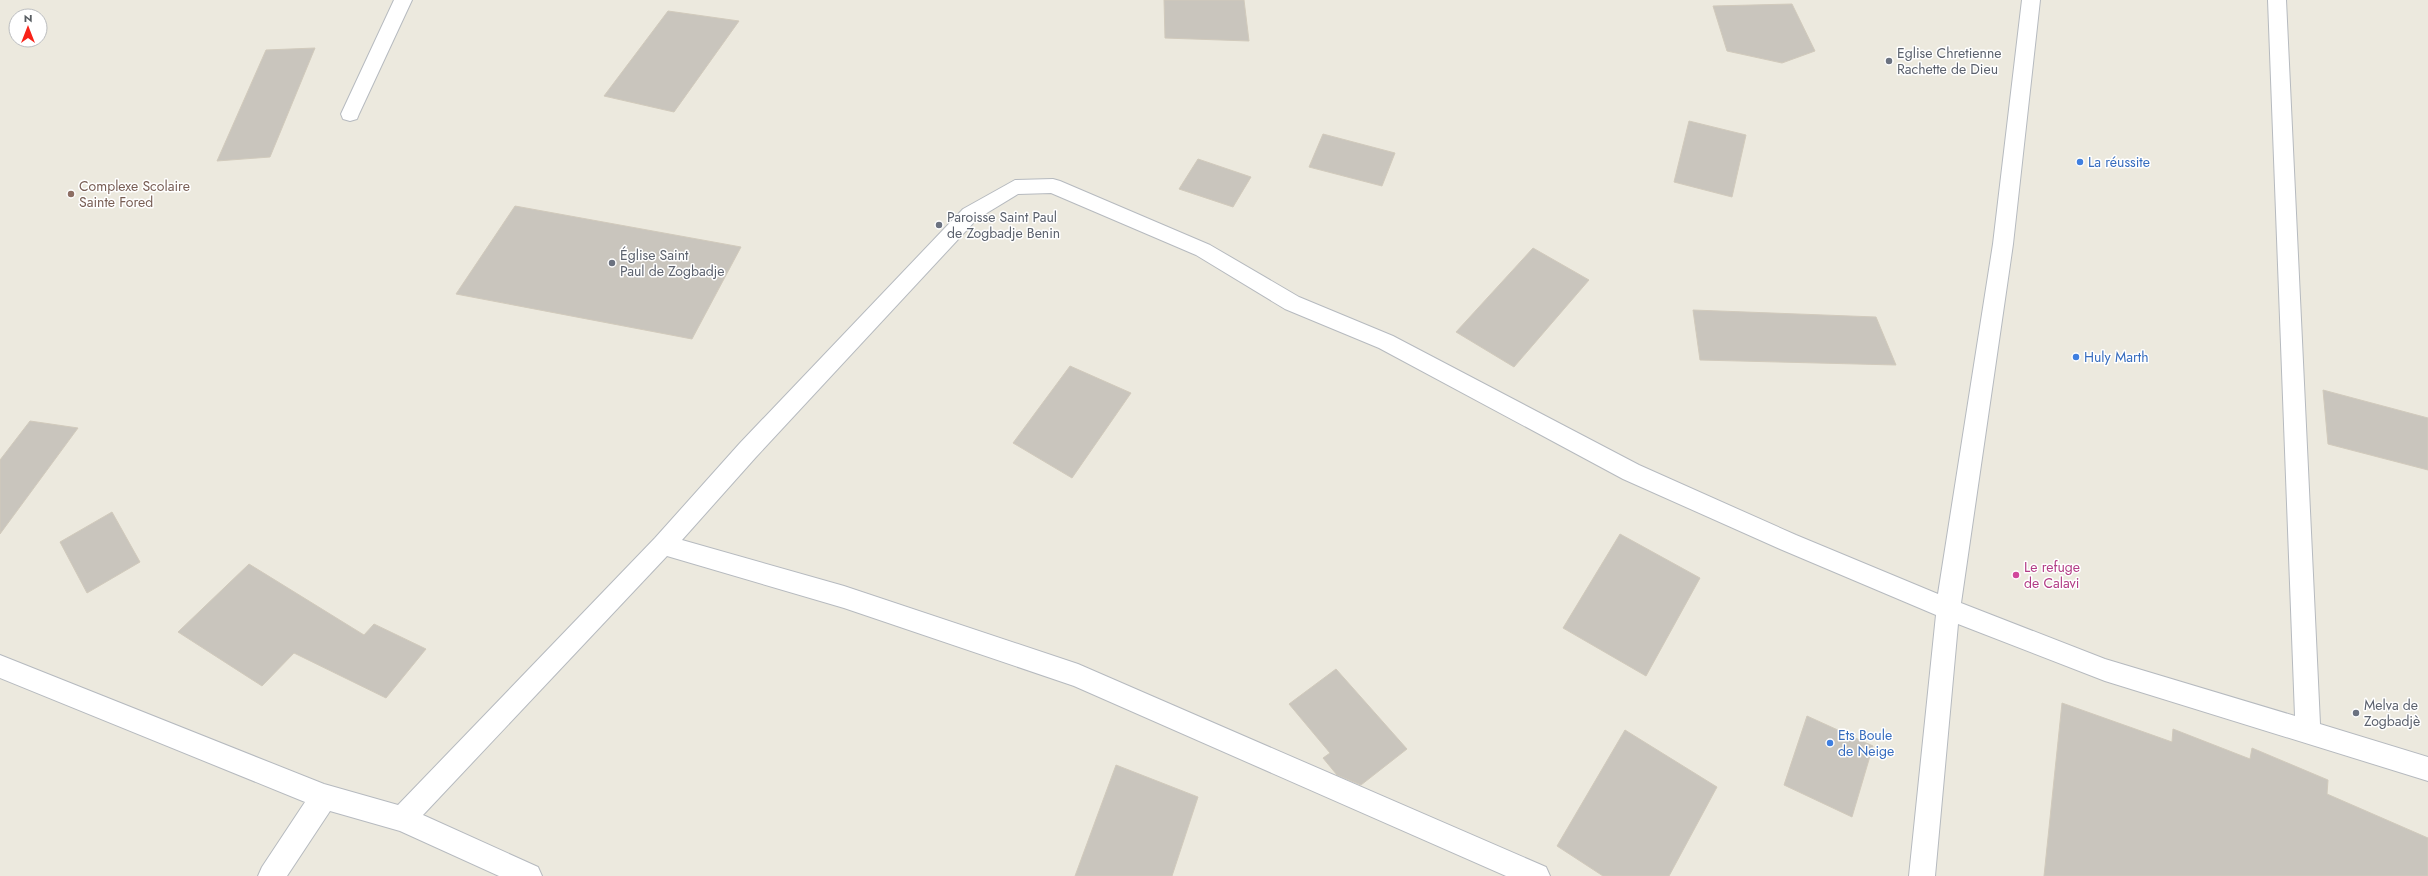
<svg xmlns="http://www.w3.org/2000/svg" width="2428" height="876" font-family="Jost,sans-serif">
<rect width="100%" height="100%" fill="#ece9de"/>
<path fill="#c9c5bd" stroke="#d1cabc" d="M1164,0h80l5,41 -84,-3z
M1792,4l23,47 -33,12 -55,-12 -14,-45z
M668,11l71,10 -65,91 -70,-16z
M315,48l-45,109 -53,4 49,-111z
M1689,121l57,14 -14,62 -58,-15z
M1323,134l72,19 -13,33 -73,-19z
M1198,159l53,18 -18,30 -54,-18z
M515,206l226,41 -49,92 -236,-45z
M1533,248l56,32 -75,87 -58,-35z
M1693,310l183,7 20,48 -196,-5z
M1070,366l61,27 -59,85 -59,-35z
M2323,390l105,28v52l-100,-26z
M30,421l48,7 -78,106v-74z
M112,512l28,50 -53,31 -27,-51z
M1620,534l80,44 -54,98 -83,-48z
M249,564l115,71 10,-11 52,25 -40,49 -92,-45 -32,33 -84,-54z
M1336,669l71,80 -46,36 -24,-10 -14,-17 7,-5 -41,-49z
M2062,703l110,39 1,-13 77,30 2,-11 76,32 -1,14 101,44v38h-384z
M1807,716l66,30 -21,71 -68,-32z
M1625,730l92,57 -48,89h-66l-46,-30z
M1116,765l82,32 -26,79h-97z"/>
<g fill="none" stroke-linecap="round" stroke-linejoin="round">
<g stroke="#b6babf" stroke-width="2">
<path id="minor" d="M394,0h18l-53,114 -2,5 -7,2 -7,-2 -2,-5z
M2022,0h18l-27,244 -52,359 144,56 190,57 -27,-716h18l34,724 108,33v24l-323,-100 -147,-57 -23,252h-26l27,-261 -156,-66 -157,-70 -244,-131 -94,-39 -89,-54 -145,-62 -33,1 -41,25 -221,238 -74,83 162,46 234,78 468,203 4,9h-44l-432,-190 -230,-78 -177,-52 -244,259 115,52 4,9h-43l-99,-45 -70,-20 -43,65h-29l4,-9 43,-65 -305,-124v-23l324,129 74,21 257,-267 85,-95 223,-234 52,-29 38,-1 7,2 150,64 89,52 94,39 246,129 157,70 142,59 55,-350z"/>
</g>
<use href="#minor" fill="#fff" fill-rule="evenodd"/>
</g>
<g fill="#6b7280" stroke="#fff" stroke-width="1.5">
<circle cx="1889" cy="61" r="4"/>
<circle cx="939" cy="225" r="4"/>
<circle cx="612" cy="263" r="4"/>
<circle cx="2356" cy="713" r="4"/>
</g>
<g fill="#3f7fe0" stroke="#fff" stroke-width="1.5">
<circle cx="2080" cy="162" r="4"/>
<circle cx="2076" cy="357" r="4"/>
<circle cx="1830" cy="743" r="4"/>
</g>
<circle fill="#8d6e63" stroke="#fff" stroke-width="1.5" cx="71" cy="194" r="4"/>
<circle fill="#d1479c" stroke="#fff" stroke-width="1.5" cx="2016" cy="575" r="4"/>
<g text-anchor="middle" stroke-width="3" stroke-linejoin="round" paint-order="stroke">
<g font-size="14" fill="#5b616d" stroke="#fff" text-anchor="start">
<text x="1897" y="58">Eglise Chretienne<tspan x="1897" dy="16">Rachette de Dieu</tspan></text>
<text x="947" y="222">Paroisse Saint Paul<tspan x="947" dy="16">de Zogbadje Benin</tspan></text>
<text x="620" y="260">Église Saint<tspan x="620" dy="16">Paul de Zogbadje</tspan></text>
<text x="2364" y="710">Melva de<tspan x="2364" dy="16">Zogbadjè</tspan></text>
</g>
<g font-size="14" fill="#366cbe" stroke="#fff" text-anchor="start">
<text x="2088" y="167">La réussite</text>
<text x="2084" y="362">Huly Marth</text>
<text x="1838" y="740">Ets Boule<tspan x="1838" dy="16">de Neige</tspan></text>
</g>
<g font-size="14" fill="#785e54" stroke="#fff" text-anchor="start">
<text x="79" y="191">Complexe Scolaire<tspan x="79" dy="16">Sainte Fored</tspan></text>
</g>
<g font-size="14" fill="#b23c85" stroke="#fff" text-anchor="start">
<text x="2024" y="572">Le refuge<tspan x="2024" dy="16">de Calavi</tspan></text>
</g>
</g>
<g transform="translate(28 28)"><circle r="19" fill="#ffffff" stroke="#bcbec0"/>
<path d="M0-3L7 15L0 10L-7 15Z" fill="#f82218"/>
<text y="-6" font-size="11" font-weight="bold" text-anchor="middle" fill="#575c61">N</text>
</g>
</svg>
